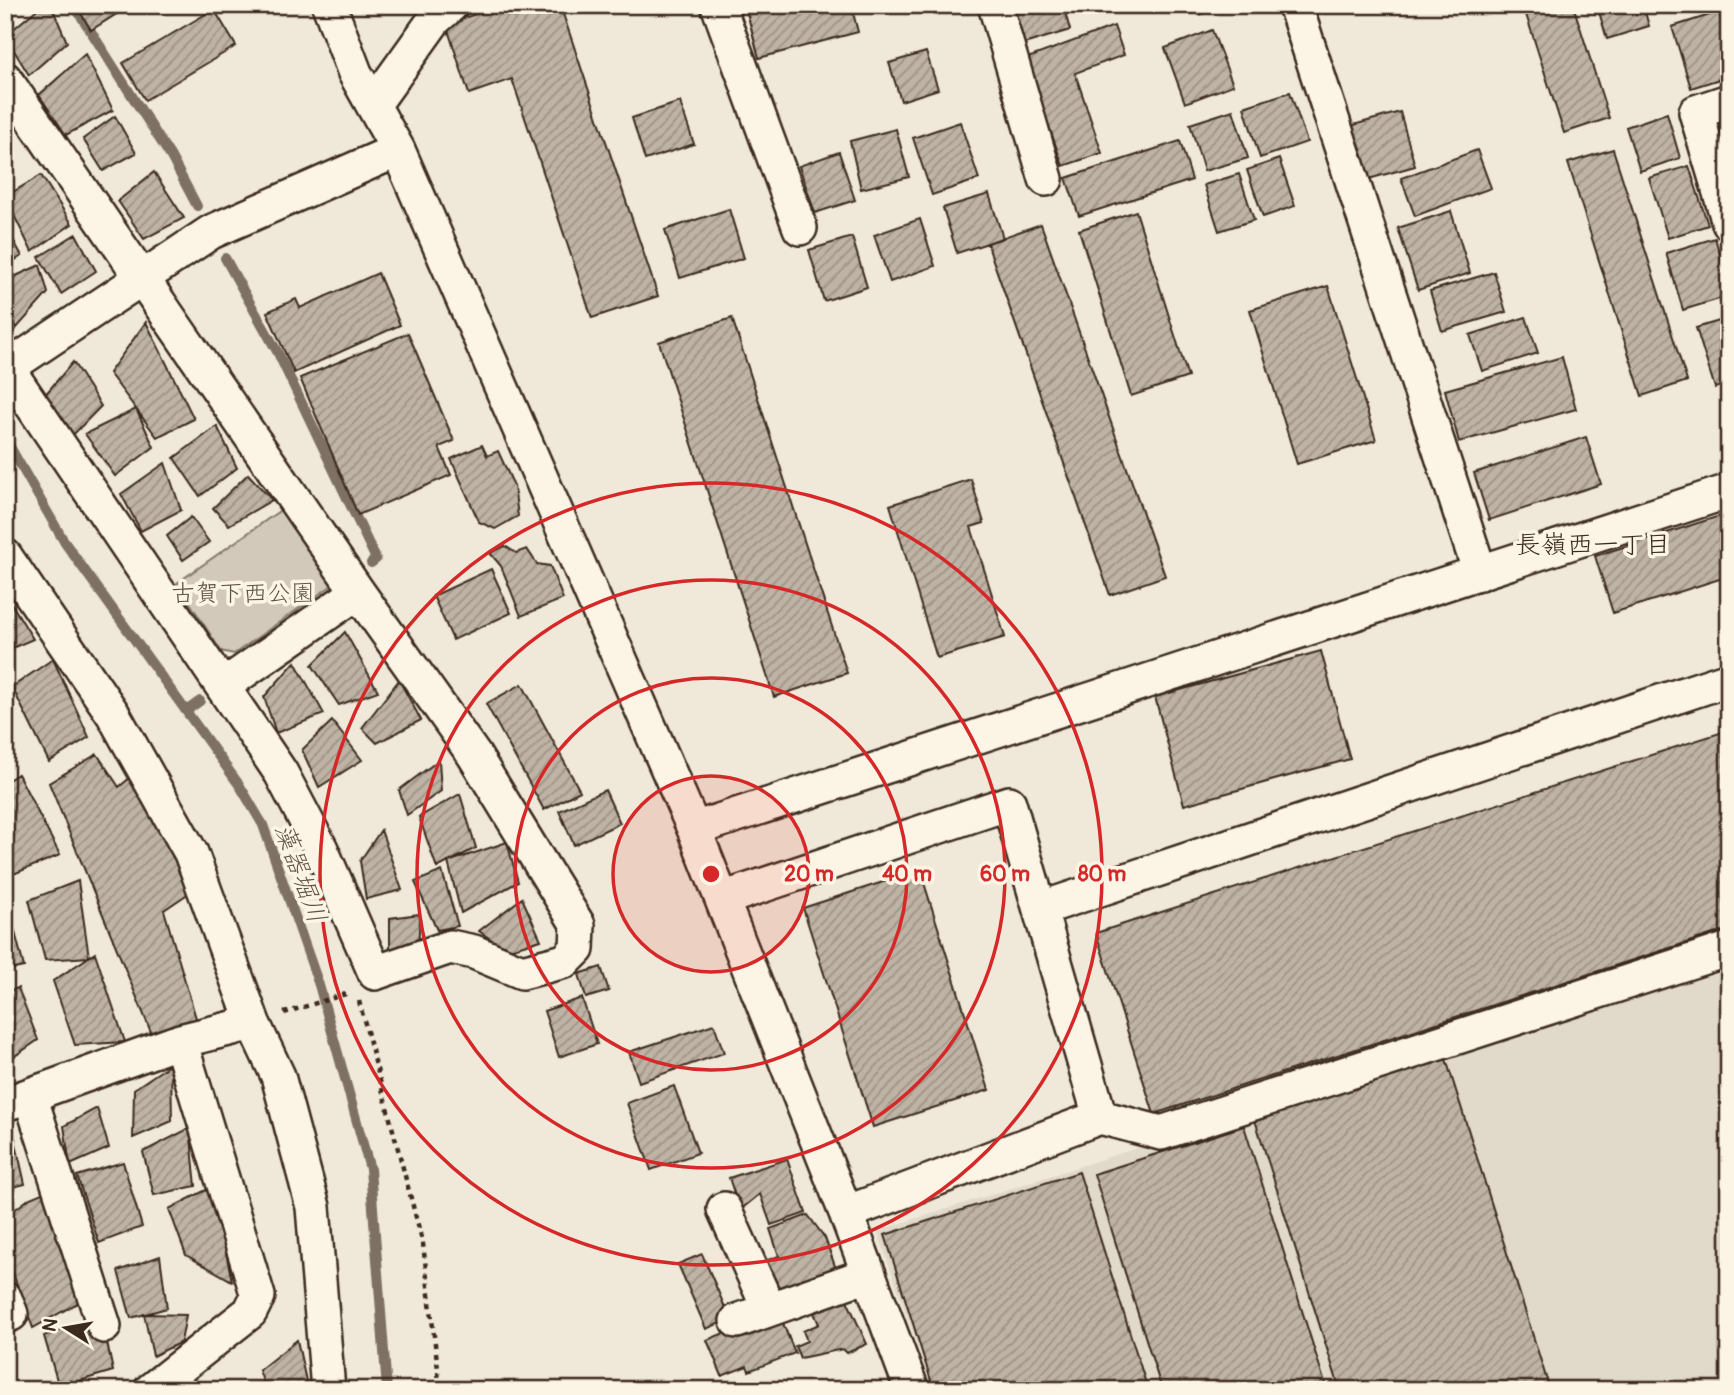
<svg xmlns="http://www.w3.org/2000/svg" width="1734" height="1395" font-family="Pangolin,'Klee One',sans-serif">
<defs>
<pattern id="building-hatch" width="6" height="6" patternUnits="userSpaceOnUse" patternTransform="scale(1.75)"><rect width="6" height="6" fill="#beb3a4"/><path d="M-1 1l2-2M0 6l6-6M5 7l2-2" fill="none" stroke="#9c9285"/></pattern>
</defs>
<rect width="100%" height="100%" fill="#f0e9d9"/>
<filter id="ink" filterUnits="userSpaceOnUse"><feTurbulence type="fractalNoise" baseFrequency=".0143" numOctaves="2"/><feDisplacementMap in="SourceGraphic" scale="14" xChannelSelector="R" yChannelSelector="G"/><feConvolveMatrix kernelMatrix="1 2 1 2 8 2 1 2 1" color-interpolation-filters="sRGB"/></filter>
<g filter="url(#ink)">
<path fill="#e1d9c9" d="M1729,959v431h-796l-56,-159z"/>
<path fill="#d2c9ba" stroke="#867a6c" stroke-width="2" d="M285,507l47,67 -1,12 -97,68 -13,-3 -44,-68z"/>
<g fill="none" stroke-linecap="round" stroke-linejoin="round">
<path stroke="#7e7163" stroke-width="10" d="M74,5l97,152 26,49
M225,258l53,95 98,206 -5,4
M5,438l60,105 175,243 23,39 56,160 51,184 17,221
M186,711l14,-10"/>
</g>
<path fill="url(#building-hatch)" stroke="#3b2a1e" stroke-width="2" d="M42,5h9l16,37 -38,33 -24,-39z
M76,5h55l-40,25z
M502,5h8l4,12 33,-12h13l98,291 -66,22 -80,-239 -43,15 -23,-70z
M745,5h106l7,27 -99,26z
M1022,5h41l7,25 -46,14 -11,-36z
M1196,5h29l-26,10z
M1523,5h50l36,113 -45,15z
M1597,5h46l6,21 -42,13z
M214,9l22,37 -91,54 -22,-37z
M1719,12l10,32v32l-38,12 -19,-61z
M1114,26l10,29 -49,18 27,80 -39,13 -38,-107z
M1212,30l21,55 -48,18 -20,-55z
M926,52l12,37 -37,12 -12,-38z
M85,54l28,56 -47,25 -27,-40z
M1290,92l17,50 -47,16 -16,-51z
M680,102l14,42 -49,16 -13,-42z
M1233,110l15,48 -44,13 -14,-47z
M1400,112l15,54 -50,14 -15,-54z
M1667,113l13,45 -40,13 -14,-44z
M115,116l21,37 -33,18 -20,-32z
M960,122l19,57 -47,16 -19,-57z
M1729,123v62l-21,-56z
M896,129l13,48 -48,12 -11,-48z
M5,139l8,27 -8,6z
M1180,141l12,39 -113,36 -13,-38z
M1613,149l74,232 -45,15 -74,-233z
M1477,150l14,38 -76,28 -14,-38z
M839,152l16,48 -40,13 -16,-47z
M1279,159l16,47 -32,11 -16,-47z
M1689,166l19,59 -40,13 -19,-60z
M154,172l30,46 -40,21 -26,-38z
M1239,174l15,46 -35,11 -15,-46z
M41,175l31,49 -40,28 -27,-55z
M989,194l14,44 -46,15 -14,-45z
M729,209l15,49 -64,20 -15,-48z
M1136,211l52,166 -57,19 -52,-166z
M1451,211l19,62 -52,17 -20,-62z
M920,219l15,47 -45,16 -16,-47z
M1041,224l124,352 -55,19 -123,-352z
M5,225l17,31 -17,10z
M76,234l20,37 -35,23 -22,-37z
M852,237l15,50 -43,14 -15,-51z
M1715,238l14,45v13l-46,14 -17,-57z
M40,265l8,28 -32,36 -11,-24v-24z
M1494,272l12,40 -64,19 -12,-40z
M378,273l22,52 -106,48 -27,-61 29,-13 4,9z
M1328,286l48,154 -79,24 -47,-154z
M1526,317l12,36 -56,18 -12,-36z
M732,318l115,355 -73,24 -115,-355z
M1729,318v65l-14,5 -19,-60z
M146,322l48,97 -37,18 -48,-64z
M408,333l46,108 -15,6 12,28 -93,40 -58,-137z
M1562,357l14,52 -117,33 -14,-52z
M73,362l28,44 -31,32 -27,-41z
M1729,396v22l-6,-20z
M136,409l18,38 -39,29 -30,-42z
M217,426l20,42 -37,28 -26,-38z
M1586,437l15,47 -112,36 -15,-47z
M482,445l5,11 11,-5 16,35 4,30 -23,13 -16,-7 -28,-63z
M165,463l16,47 -40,21 -20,-37z
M248,474l24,26 -43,25 -16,-17z
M971,479l13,44 -13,4 34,110 -68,21 -47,-153z
M1729,513v63l-116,37 -18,-57z
M191,517l18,25 -26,18 -16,-24z
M505,546l11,7 11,-4 10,15 13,2 13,33 -42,17 -20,-50 -11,-13z
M491,569l20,44 -58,27 -20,-44z
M5,593l28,46 -28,12z
M345,632l33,59 -39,14 -27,-40z
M1321,651l29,108 -166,46 -29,-108z
M53,659l36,78 -40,25 -37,-75z
M295,662l29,52 -48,19 -12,-36z
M399,680l22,40 -44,23 -15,-15z
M522,684l58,107 -36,19 -58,-106z
M332,721l30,39 -43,27 -17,-37z
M1729,730v199l-575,185 -58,-181z
M97,754l22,33 19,-16 57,118 -31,21 34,115 -45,12 -104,-254z
M439,760l2,31 -34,24 -8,-25z
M18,774l42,81 -49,20 -6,-12v-81z
M605,790l15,33 -46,22 -15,-34z
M460,794l16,54 -39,20 -18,-51z
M381,830l21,60 -36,9 -6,-38z
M507,842l11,40 -57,31 -13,-51z
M920,870l69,220 -116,37 -70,-219z
M442,871l16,55 -21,4 -22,-48z
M78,881l11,76 -44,3 -16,-60z
M522,898l19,42 -35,10 -27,-19z
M7,901l17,66 -19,4v-69z
M420,914l-2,35 -28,6v-37z
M95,953l30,89 -50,3 -22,-64z
M601,967l8,24 -23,7 -7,-24z
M18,988l20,52 -32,22 -1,-70z
M582,998l15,46 -38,13 -15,-46z
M714,1024l10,29 -85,29 -10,-30z
M1446,1059l104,331h-210l-85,-270z
M171,1064l1,57 -39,17 1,-49z
M674,1086l24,67 -47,17 -24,-67z
M97,1108l12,40 -39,17 -6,-39z
M1244,1126l83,264h-165l-68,-216z
M190,1128l6,58 -42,9 -11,-43z
M14,1135l11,49 -20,5v-51z
M787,1159l19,54 -35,12 -11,-31 -20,16 -11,-32z
M123,1162l19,65 -43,16 -22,-67z
M1079,1172l69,218h-214l-49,-155z
M212,1187l20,94 -46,-26 -17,-46z
M49,1190l30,112 -46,26 -28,-76v-35l25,-19z
M808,1215l17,23 11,31 -64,22 -10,-29 17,-6 -9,-27z
M702,1254l28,65 -24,10 -28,-65z
M160,1256l7,52 -36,10 -13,-47z
M846,1298l21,46 -20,9 -4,-4 -43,9 -5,-12 12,-5 -4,-10 16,-7 -5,-11z
M101,1314l12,57 -54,16 -15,-51z
M144,1314l42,1 -5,27 -28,14z
M780,1316l15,37 -46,18 -2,-5 -25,10 -15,-36 27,-11z
M297,1340l11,50h-42l-7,-20z"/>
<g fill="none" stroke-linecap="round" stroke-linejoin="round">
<g stroke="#3b2a1e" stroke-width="38">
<path id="minor" d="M329,5l26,68 43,77 296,679 152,384 66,177
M718,5l82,223
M995,5l51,174
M1295,5l185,568
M5,79l353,513 116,163 104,170 -1,24 -12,12 -43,11 -48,-20 -24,-5 -75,26 -54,-124 -40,-76 -276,-408
M1729,101l-33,11 33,111
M374,104l61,-85 16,-14
M7,368l204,-136 187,-82
M5,556l108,158 78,139 62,170 25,53 35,131 15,183
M223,686l135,-94
M694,829l1035,-338
M722,899l287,-96 91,314 -254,96
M1040,909l689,-230
M180,1041l73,-18
M30,1096l74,230
M5,1104l175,-63 78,255 -8,16 -99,78
M1100,1117l61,16 568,-184
M724,1209l45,100
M5,1299l6,15
M737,1321l132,-47"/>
</g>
<path stroke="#3b2a1e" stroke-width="4.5" stroke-dasharray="5 5" stroke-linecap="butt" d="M359,1001l64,243 15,125 1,21
M284,1013l65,-20"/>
<use href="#minor" stroke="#fcf5e5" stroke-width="33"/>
</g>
</g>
<circle cx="711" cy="874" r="98" fill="#d62828" fill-opacity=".12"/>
<g fill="none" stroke="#d62828" stroke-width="3.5">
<circle cx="711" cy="874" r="98"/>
<circle cx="711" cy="874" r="196"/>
<circle cx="711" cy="874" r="294"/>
<circle cx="711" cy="874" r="391"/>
</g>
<g text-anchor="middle" stroke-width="7" stroke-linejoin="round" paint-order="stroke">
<g font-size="24" fill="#615245" stroke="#fcf5e5">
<text x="243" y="601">古賀下西公園</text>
</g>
<g font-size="26" fill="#3b2a1e" stroke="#fcf5e5">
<text x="1593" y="553">長嶺西一丁目</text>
</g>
<g font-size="26" font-style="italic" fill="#625346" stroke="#fcf5e5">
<text transform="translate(301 873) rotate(70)" y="9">藻器堀川</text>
</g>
</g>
<circle cx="711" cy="874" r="10" fill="#d62828" stroke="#fcf5e5" stroke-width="3.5"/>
<g font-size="21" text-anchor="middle" font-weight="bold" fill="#d62828" stroke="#fcf5e5" stroke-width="7" stroke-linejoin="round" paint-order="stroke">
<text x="809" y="881">20 m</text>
<text x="907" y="881">40 m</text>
<text x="1005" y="881">60 m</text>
<text x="1102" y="881">80 m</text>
</g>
<rect width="1734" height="1395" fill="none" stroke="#fcf5e5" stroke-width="28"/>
<rect x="14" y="14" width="1706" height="1367" fill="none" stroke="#3b2a1e" stroke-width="2.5" filter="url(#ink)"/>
<g transform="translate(66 1328) rotate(281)" stroke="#fcf5e5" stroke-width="5" paint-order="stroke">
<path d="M0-5L12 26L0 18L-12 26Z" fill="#3b2a1e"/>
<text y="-10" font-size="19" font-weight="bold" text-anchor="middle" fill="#3b2a1e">N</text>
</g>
</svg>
